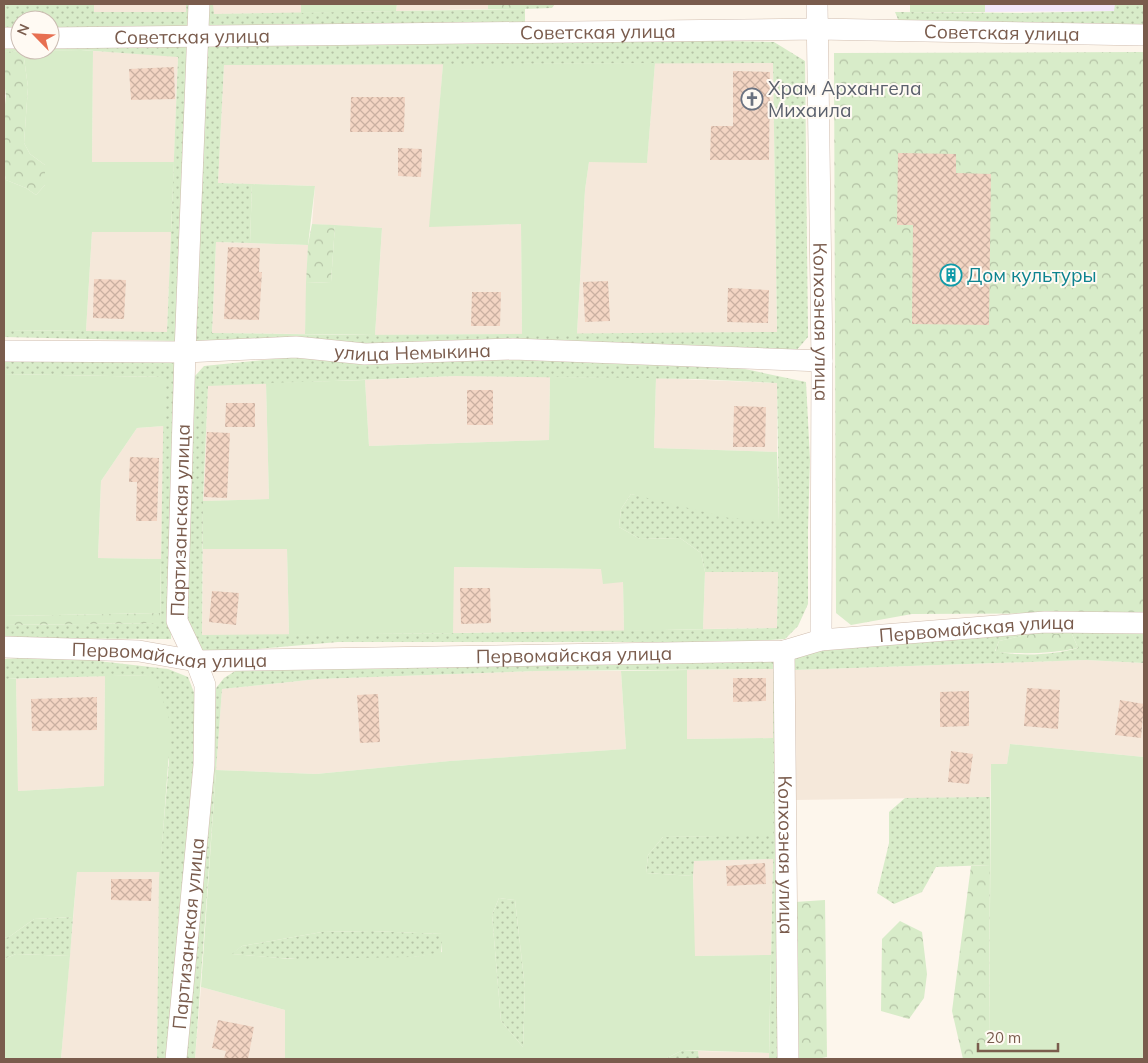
<svg xmlns="http://www.w3.org/2000/svg" width="1148" height="1063" font-family="Mulish,sans-serif">
<defs>
<pattern id="grass-dots" width="8" height="8" patternUnits="userSpaceOnUse" patternTransform="scale(1.25)"><rect width="8" height="8" fill="#d8ecc9"/><path d="M2 2h.1M6 6h.1" fill="none" stroke="#b4c2a5" stroke-width="1.8" stroke-linecap="round"/></pattern>
<pattern id="forest-crowns" width="20" height="18" patternUnits="userSpaceOnUse" patternTransform="scale(1.25)"><rect width="20" height="18" fill="#d8ecc9"/><path d="M2 6a3 3 0 1 1 6 0M12 15a3 3 0 1 1 6 0" fill="none" stroke="#b4c2a5"/></pattern>
<pattern id="building-cross-hatch" width="8" height="8" patternUnits="userSpaceOnUse" patternTransform="scale(1.25)"><rect width="8" height="8" fill="#f3d5c3"/><path d="M0 0l8 8M0 8l8-8" fill="none" stroke="#cab0a1"/></pattern>
</defs>
<rect width="100%" height="100%" fill="#fdf6ec"/>
<path fill="#f5e8da" d="M94,4h92v8h-92z
M213,4h88v9l-88,1z
M397,4h91v5l-92,2z
M93,51l85,5 -4,106h-82z
M773,62l4,270 -200,2 8,-144 4,-28h58l8,-99z
M443,64l-13,162 91,-2 1,110 -147,1 7,-107 -70,-4 3,-38 -97,-3 6,-118z
M92,232h79l-4,101 -81,-2z
M216,242l92,3 -3,89 -93,-1z
M456,376l94,1 -1,63 -180,6 -4,-66z
M656,378l121,5v69l-123,-4z
M266,383l3,116 -66,2 5,-116z
M164,426l-3,133 -63,-1 3,-77 36,-53z
M203,549h84l2,86 -87,1z
M453,567l149,2 21,13 1,49 -171,2z
M705,572h73l-1,56 -74,1z
M1086,660l58,3v94l-134,-13 -3,20h-16l-1,33 -195,3v-130z
M773,669v69l-86,1v-69z
M536,671h85l5,78 -176,12 -134,13 -100,-4 6,-81 96,-10z
M105,676l-1,110 -86,5 -2,-112z
M773,859l-2,96 -77,1 -1,-95z
M77,872h83l-3,187h-96z
M201,987l84,23v49h-90z
M698,1051l71,2v6h-70z"/>
<path fill="#f3e8fa" d="M985,4h159v7l-159,1z"/>
<path fill="url(#grass-dots)" fill-rule="evenodd" d="M4,4h90v8h92v-8h6l-1,24 -141,3v-11h-30v11h-16z
M203,4h10l1,10 311,-5v-5h30l-3,4 -27,1v15l-322,4z
M1115,4h29v29l-239,3 -10,-24 126,1 93,-2z
M514,37l260,5 31,19 3,276 -13,15 -605,-10 15,-297zM773,63l4,269 -422,3 -143,-2 4,-91 34,1 2,-59 -34,-1 6,-118z
M189,42l-13,299 -172,-4v-7l163,2 11,-275 -97,-7 -77,2v-8h16v6h30v-6z
M283,358l293,2 145,4 85,18 4,78 -2,69v75l-10,22 -13,13 -47,3h-400l-128,11 -12,-4 -15,-41 12,-232 9,-10zM456,376l240,3 81,4 2,137 -148,-26 -10,15 -2,18 21,12 40,-1 21,15 4,19h73l-1,56 -311,5 -264,2 1,-134 5,-115z
M4,360h172l-5,279 -167,-1v-13l156,-2 4,-246 -160,-3z
M1045,628h99v35l-58,-3 -291,10v-15l57,-10zM1031,634h41l6,14c-25,7 -58,9 -83,3l4,-10z
M55,656l113,13 20,8 7,18 2,37 -29,327h-11l2,-181 10,-117 -20,-86 -145,4v-20z
M780,659l3,400h-14l4,-200 -79,2 -1,15 -47,-3 2,-18 15,-18 110,-2v-166l-237,2 -218,8 -96,10 -27,370h-12l30,-367 11,-14 13,-8z
M990,797v68l-54,2 -14,25 -28,12 -17,-11 12,-50v-31l16,-14z
M499,898l16,2 10,88 -2,59 -22,-26 -9,-106z
M73,917l-3,39 -54,-2 -12,5v-21l5,-1 25,-18z
M371,931l72,3 -2,19c-67,12 -141,7 -210,1l11,-8 80,-14z
M683,1050l15,1 1,8h-34z"/>
<path fill="url(#forest-crowns)" d="M488,4h37v5h-37z
M23,51l5,36 -4,56 6,11 15,11v20l-9,10 -10,-7 -20,-8 -2,-9v-58l2,-17 -2,-15v-29z
M1144,52v561l-232,1 -61,11 -15,-12 -2,-560z
M312,224l23,1 -4,57 -25,1 2,-38z
M160,613v10l-156,2v-9z
M1031,634h41l6,14c-28,6 -55,6 -83,4l4,-11z
M990,865l-1,194h-26l-11,-48 19,-145z
M825,900l2,157 -11,2h-21v-157z
M900,921l22,11 5,42 -3,24 -15,21 -28,-8 1,-72z"/>
<path fill="#d8ecc9" fill-rule="evenodd" d="M301,4h96l-1,7 -95,2z
M910,4h75v8h-75z
M81,50l12,1 -1,111h82l-3,70h-79l-6,99 -82,-1v-159l2,9 20,8 10,7 9,-10v-20l-15,-11 -6,-11 4,-56 -5,-36z
M655,63l-8,100 -58,-1 -4,28 -8,144h-55l-1,-110 -92,3 14,-163z
M252,184l63,2 -7,59 -58,-2z
M335,225l47,3 -7,107 -70,-1 1,-51 25,-1z
M4,374l160,3v49l-27,2 -36,53 -3,77 63,1 -1,54 -156,3z
M550,377l106,1 -2,70 123,4 2,69 -50,-3 -98,-24 -10,15 -2,18 21,12 40,-1 21,15 4,19 -2,57 -79,2 -1,-49 -20,2 -2,-15 -147,-2 -1,66 -164,2 -2,-86h-84v-48l66,-2 -3,-116 99,-3 4,66 180,-6z
M687,670v69l86,-1v98l-110,1 -15,18 -2,18 47,3 2,80 76,-1 -2,98 -86,-3 -18,9h-380v-49l-84,-23 15,-217 100,4 134,-13 176,-12 -5,-78zM499,898l16,2 10,88 -2,59 -22,-26 -9,-106zM371,931l71,3v18l-28,5 -123,2 -59,-5 10,-8 80,-14z
M149,675l8,7 14,43 -11,147h-83l-4,45 -39,2 -25,18 -5,1v-259h12l2,112 86,-5 1,-110z
M1010,744l134,13v302h-155l2,-295h16z
M16,954l54,2 -9,103h-57v-100z"/>
<path fill="url(#building-cross-hatch)" d="M174,67l1,32 -44,1 -2,-31z
M733,71l37,1 -1,88h-59l1,-34h22z
M351,97h54l-1,35h-54z
M398,148l24,1 -1,28 -23,-1z
M898,153l58,1v19l35,1 -2,151 -77,-1 1,-99h-16z
M228,247l32,1 -1,24h3l-3,48 -35,-1z
M94,279l32,1 -2,39 -31,-1z
M608,281l2,40 -25,1 -2,-40z
M728,288l41,2 -1,33 -41,-1z
M472,292h29l-1,34h-29z
M467,390h26v35h-26z
M226,403h29v24h-30z
M734,406l32,1 -1,40h-32z
M207,432l23,1 -3,65 -23,-1z
M130,457l29,1 -2,63h-21l1,-39h-8z
M460,588h30l1,35 -30,1z
M212,591l27,2 -3,32 -27,-3z
M733,678h33v23l-33,1z
M1027,688l33,2 -2,39 -34,-3z
M969,691v35l-29,1v-35z
M378,694l2,48 -20,1 -3,-48z
M97,697v33l-65,1 -1,-32z
M1120,700l24,4 -3,34 -26,-3z
M951,751l22,3 -4,30 -21,-2z
M765,863l1,21 -39,2 -1,-20z
M111,879h41l-1,22 -40,-1z
M218,1020l36,7 -6,32h-24l2,-8 -14,-3z"/>
<g fill="none" stroke-linecap="round" stroke-linejoin="round">
<g stroke="#d1beb0" stroke-width="22">
<g id="street">
<path id="s1" d="M817,4l5,357 -1,279"/>
<path d="M4,38h16"/>
<path id="s2" d="M50,38l768,-9 326,6"/>
<path id="s3" d="M4,351l181,1 111,-5 69,7 148,-5 309,12"/>
<path id="s4" d="M4,647l135,4 57,10 588,-10 37,-11 224,-18 99,1"/>
<path id="s5" d="M784,651l4,408"/>
<path id="s6" d="M176,1059l28,-294 1,-80 -9,-24 -19,-40 8,-269 14,-348"/>
</g>
</g>
<use href="#street" stroke="#fff" stroke-width="21"/>
</g>
<defs>
<g id="church-ring" transform="scale(1.125)"><circle r="9.5" fill="#fffaf3" stroke="#6b7280" stroke-width="1.5"/><path d="M-1.2-6h2.4v3.5h3.3v2.4h-3.3V6h-2.4V-.1h-3.3v-2.4h3.3Z" fill="#6b7280"/></g>
<g id="building-ring" transform="scale(1.125)"><circle r="9.5" fill="#fffaf3" stroke="#0f9aa8" stroke-width="1.5"/><path d="M-4-6H4V6H1V3H-1V6H-4ZM-2.5-4.3h1.7v1.8h-1.7ZM.8-4.3h1.7v1.8H.8ZM-2.5-1h1.7V.8h-1.7ZM.8-1h1.7V.8H.8Z" fill="#0f9aa8"/></g>
</defs>
<g fill-rule="evenodd">
<use href="#church-ring" x="752" y="99"/>
<use href="#building-ring" x="951" y="275"/>
</g>
<g text-anchor="middle" stroke-width="4" stroke-linejoin="round" paint-order="stroke">
<g font-size="19" fill="#7a5c4d" stroke="#fffaf3">
<text dy="7" stroke="none"><textPath href="#s2" startOffset="548">Советская улица</textPath></text>
<text dy="7" stroke="none"><textPath href="#s2" startOffset="952">Советская улица</textPath></text>
<text dy="7" stroke="none"><textPath href="#s2" startOffset="142">Советская улица</textPath></text>
<text dy="7" stroke="none"><textPath href="#s1" startOffset="318">Колхозная улица</textPath></text>
<text dy="7" stroke="none"><textPath href="#s3" startOffset="409">улица Немыкина</textPath></text>
<text dy="7" stroke="none"><textPath href="#s6" startOffset="546">Партизанская улица</textPath></text>
<text dy="7" stroke="none"><textPath href="#s4" startOffset="976">Первомайская улица</textPath></text>
<text dy="7" stroke="none"><textPath href="#s4" startOffset="166">Первомайская улица</textPath></text>
<text dy="7" stroke="none"><textPath href="#s4" startOffset="571">Первомайская улица</textPath></text>
<text dy="7" stroke="none"><textPath href="#s5" startOffset="204">Колхозная улица</textPath></text>
<text dy="7" stroke="none"><textPath href="#s6" startOffset="126">Партизанская улица</textPath></text>
</g>
<g font-size="19" fill="#5b616d" stroke="#fffaf3" text-anchor="start">
<text x="768" y="95">Храм Архангела<tspan x="768" dy="22">Михаила</tspan></text>
</g>
<g font-size="19" fill="#0d838f" stroke="#fffaf3" text-anchor="start">
<text x="967" y="282">Дом культуры</text>
</g>
</g>
<rect width="1148" height="1063" fill="none" stroke="#7a5c4d" stroke-width="10"/>
<g transform="translate(35 35) rotate(294)"><circle r="24" fill="#fffaf3" stroke="#cabbb1"/>
<path d="M0-4L9 19L0 12L-9 19Z" fill="#e76f51"/>
<text y="-8" font-size="14" font-weight="bold" text-anchor="middle" fill="#7a5c4d">N</text>
</g>
<path d="M978 1043v8h80v-8" fill="none" stroke="#7a5c4d" stroke-width="2.5"/>
<text x="986" y="1043" font-size="15" fill="#7a5c4d" stroke="#fffaf3" stroke-width="4" paint-order="stroke">20 m</text>
</svg>
